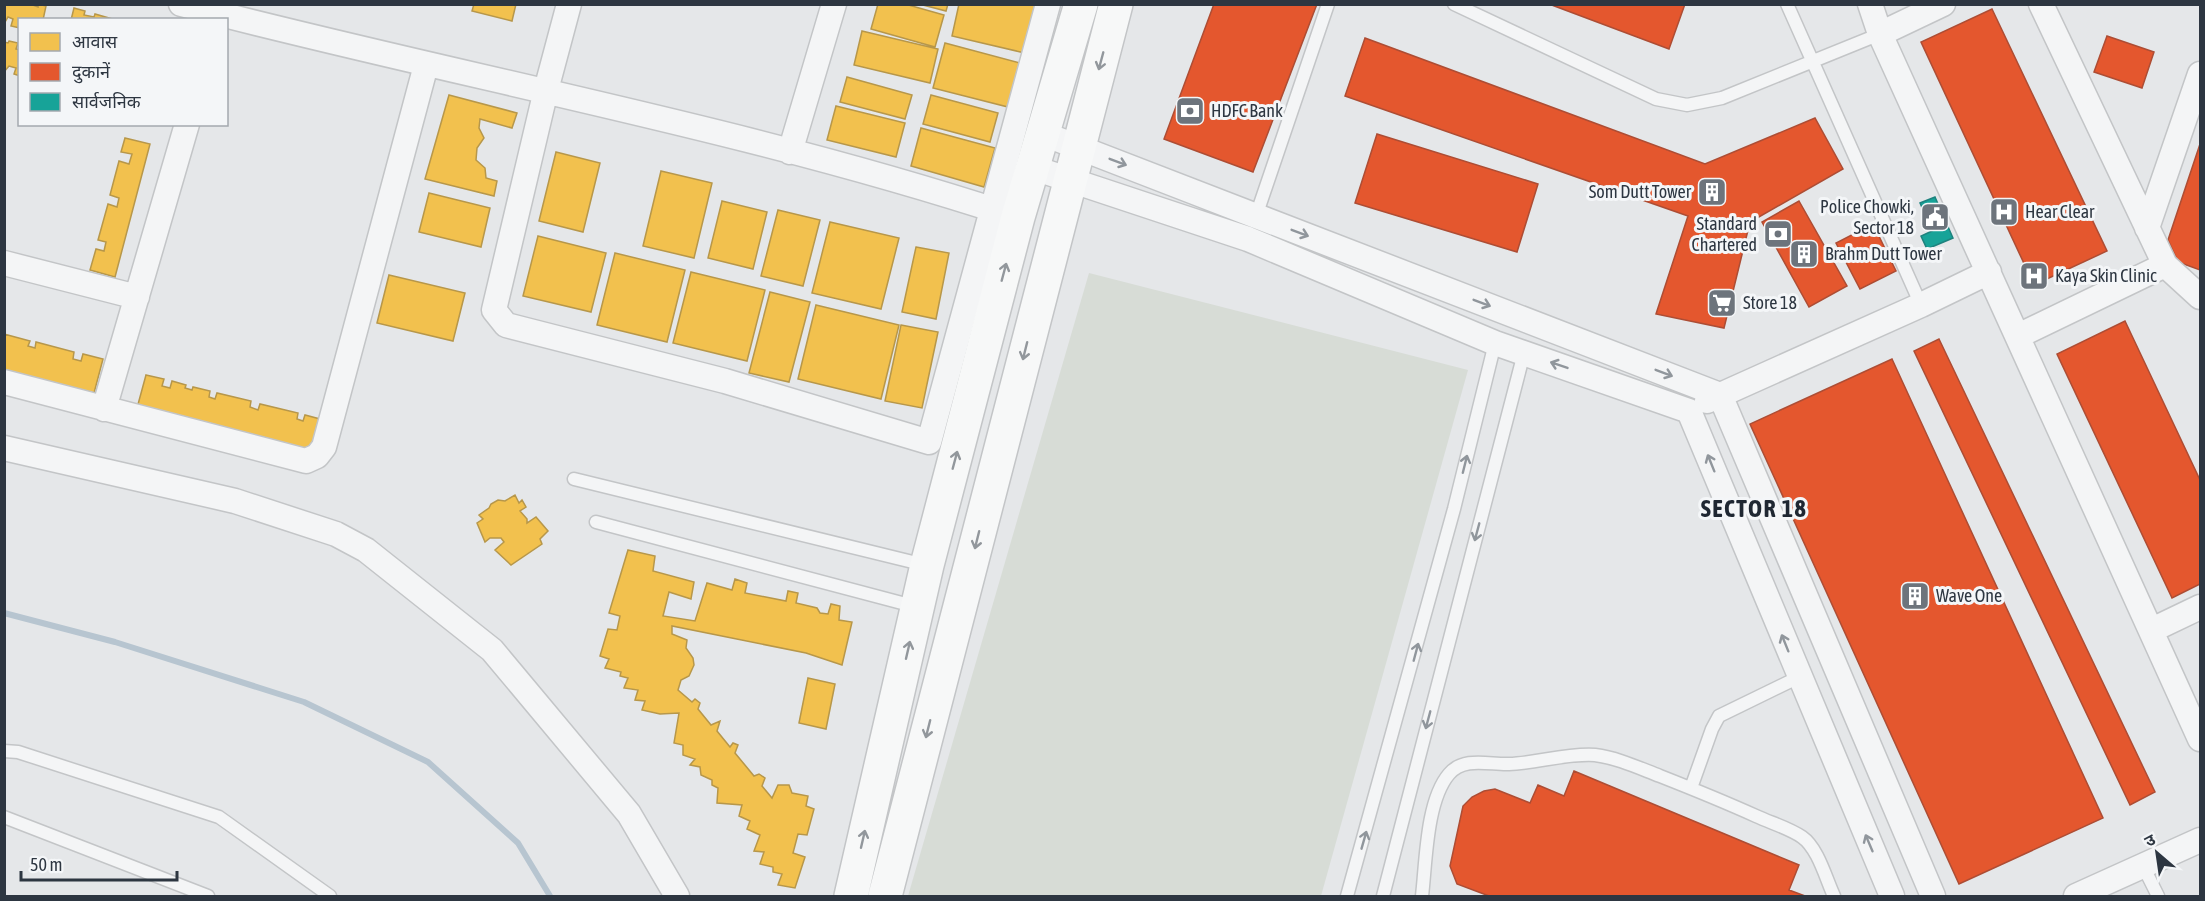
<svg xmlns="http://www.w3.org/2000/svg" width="2205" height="901" font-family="'Asap Condensed','Noto Sans Devanagari',sans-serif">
<rect width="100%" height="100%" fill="#e5e7e9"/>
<path fill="#d7dcd6" d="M1089,273l379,97 -147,526h-413z"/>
<path fill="#f2c14e" stroke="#b7974a" stroke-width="1.5" d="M4,4h26l8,3v-3l8,2 -3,14h-23v8l-9,-2 2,-7 -5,-2 -4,7z
M474,4h42l-4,17 -40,-10z
M878,4h27l39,11 -9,32 -64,-18z
M919,4h29l-2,7z
M959,4h78l-12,49 -73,-17z
M74,8l11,3 -1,4 10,2 1,-3 21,6h-45z
M862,31l76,18 -8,34 -76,-18z
M9,41l9,2 -2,6 4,1v26l-6,-2 2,-6 -7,-2 -5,6v-30l4,1z
M945,43l75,20 -12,44 -75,-19z
M847,77l65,18 -7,24 -65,-17z
M449,95l68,18 -5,15 -32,-9 -1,9 5,10 -7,10 -1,12 9,8 1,10 11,3 -3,15 -69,-17z
M931,95l67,18 -8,29 -67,-18z
M836,106l69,17 -9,34 -69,-17z
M921,128l74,20 -11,39 -73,-21z
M125,138l25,6 -35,133 -25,-7 6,-21 8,2 2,-9 -8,-2 10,-36 9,3 2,-9 -9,-3 9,-34 10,3 3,-10 -11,-2z
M556,152l44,11 -17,69 -44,-11z
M661,171l51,12 -18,75 -51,-12z
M429,193l61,15 -9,39 -62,-15z
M722,201l45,11 -14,57 -45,-11z
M778,210l42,10 -17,66 -42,-10z
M830,222l69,16 -18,71 -69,-16z
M538,236l68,17 -15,59 -68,-16z
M916,247l33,6 -13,66 -34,-7z
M615,253l70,17 -18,72 -70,-17z
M691,272l74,18 -18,71 -74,-18z
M389,275l76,18 -12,48 -76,-18z
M770,292l40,10 -21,80 -40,-9z
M816,305l83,20 -18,74 -83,-20z
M901,325l37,7 -16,76 -37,-7z
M4,334l26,7 -2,5 7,2 1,-6 38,10 -1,7 8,2 2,-7 20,5 -9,34 -90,-23z
M146,375l18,4 -2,7 8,2 2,-7 14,4 -1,3 7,2 1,-3 17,4 -1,6 6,2 2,-6 34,8 -1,6 8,3 2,-6 38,9 -1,6 6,2 2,-6 19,5 -9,33 -178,-45z
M515,495l4,8 3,-3 4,7 -6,4 7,8v4l9,-6 12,14 -8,8 2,5 -31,21 -16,-15 9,-8 -3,-4h-11l-5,4 -8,-19 6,-4 -4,-4 10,-7 2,-4 7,-4 7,1z
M628,550l27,6 -2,15 41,11 -3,17 -22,-7 -6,24 32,5 12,-38 25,7 3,-11 12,4 -2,10 41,8 2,-10 10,2 -2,10 21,5 3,5 8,1 3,-10 9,2 -1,14 13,2 -10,43 -36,-12 -134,-27v8l15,6 -1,8 7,10 1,7 -5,11 -8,4 -3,10 14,12 3,-3 5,4 -2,6 13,16 9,-4 -3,10 13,16 3,-4 5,2 -3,8 19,23 5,-2 6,4 -3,8 10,12 6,-13h11l3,8 16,3 -2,10 8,3 -7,26 -9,-1 -5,19 12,4 -10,31 -17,-3 4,-11 -9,-2v-5l-13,-3 4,-12 -10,-1 6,-16 -13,-6 3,-8 -11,-5 3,-11 -25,-2 1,-15 -6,-3v-5l-11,-5 -1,-8 -10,-2 5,-6 -12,-4v-10l-9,-2 5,-30 -19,1 -18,-4 3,-9 -10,-1 3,-10 -14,-2 4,-10 -8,-2 1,-4 -16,-4 4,-9 -9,-3 8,-27 9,1 3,-14 -11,-3z
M808,678l27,6 -9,45 -27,-6z"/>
<path fill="#e4572e" stroke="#ad4d34" stroke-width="1.5" d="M1214,4h103l-64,168 -89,-33z
M1549,4h136l-16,45z
M1992,9l115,242 -73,34 -113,-243z
M2107,36l47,16 -12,36 -48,-16z
M1365,38l340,126 110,-46 28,51 -93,53 -26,106 -68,-14 32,-98 -343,-120z
M1377,134l161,50 -21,68 -162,-49z
M2200,144v126l-22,-8 -10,-22z
M1799,201l48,85 -38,21 -47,-85z
M1873,224l23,47 -36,18 -24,-46z
M2125,321l75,159v104l-28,14 -115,-244z
M1939,339l216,453 -25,13 -216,-454z
M1892,359l211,459 -144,66 -209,-460z
M1574,771l225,94 -10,25 16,6h-316l-32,-12 -7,-18 13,-60 9,-9 12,-6 11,-2 35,14 8,-18 26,11z"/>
<path fill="#17a398" stroke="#1e827e" stroke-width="1.5" d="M1935,197l18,41 -26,11 -6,-13 11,-5 -12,-28z
M1935,197l18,41 -26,11 -6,-13 11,-5 -12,-28z"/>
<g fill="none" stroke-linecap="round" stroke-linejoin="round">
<path stroke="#b7c5d0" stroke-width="6" d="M4,613l111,29 189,60 124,60 90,81 32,53"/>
<g stroke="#c3c5c7" stroke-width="15">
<path id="lane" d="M1454,4l202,95 31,6 35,-7 158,-64
M1787,4l134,301
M1255,219l73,-215
M574,479l351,86
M596,522l321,85
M4,751l14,1 201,65 111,79
M1691,788l21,-59 7,-13 80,-39
M4,817l204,79
M2143,866l15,30
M1347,896l107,-387 41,-166
M1383,896l141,-543
M1422,896c4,-33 4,-95 27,-122 15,-18 41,-9 60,-10 29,-1 57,-11 86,-9 23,3 44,13 65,21 33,13 65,26 96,40 15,7 33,12 46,21 16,11 24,42 32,59"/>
</g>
<g stroke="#c3c5c7" stroke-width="27">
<path id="street" d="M181,4c275,72 556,122 826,210
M569,4l-23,86 -52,220 12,15 219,56 204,61 119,-438
M1870,4l10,30 320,705
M2041,4l124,261 35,32
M1880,34l63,-30
M1044,134l676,261 213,501
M790,152l44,-148
M1034,168l214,71 247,104 194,68 203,485
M2147,228l53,-154
M4,263l133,34
M2018,336l147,-71
M4,382l302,79 11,-5 7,-9 102,-382
M1707,401l214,-96 68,-33
M104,409l83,-285
M4,448l231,53 101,33 30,16 126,100 137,164 48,82
M2152,630l48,-23
M2076,896l124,-56"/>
</g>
<g stroke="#c3c5c7" stroke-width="36">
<path id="secondary" d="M851,896l76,-331 91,-348 63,-213
M885,896l231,-892"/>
</g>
<use href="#lane" stroke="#f4f5f6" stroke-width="12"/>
<use href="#street" stroke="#f4f5f6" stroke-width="24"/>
<use href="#secondary" stroke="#f7f8f8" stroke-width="33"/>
</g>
<defs><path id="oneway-shaft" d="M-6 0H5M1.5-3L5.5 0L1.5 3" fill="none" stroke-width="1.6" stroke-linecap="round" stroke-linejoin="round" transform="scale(1.5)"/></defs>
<g stroke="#92979c">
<use href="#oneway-shaft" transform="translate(1101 61) rotate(105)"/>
<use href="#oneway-shaft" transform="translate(1004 272) rotate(-75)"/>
<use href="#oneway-shaft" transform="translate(1025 351) rotate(104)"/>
<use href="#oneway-shaft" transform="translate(955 460) rotate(-75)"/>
<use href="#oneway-shaft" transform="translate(977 540) rotate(104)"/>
<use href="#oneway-shaft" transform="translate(908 650) rotate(-77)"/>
<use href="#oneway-shaft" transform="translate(928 729) rotate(104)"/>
<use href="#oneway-shaft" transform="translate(863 839) rotate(-77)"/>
</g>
<g stroke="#90969c">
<use href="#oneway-shaft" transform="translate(1118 162) rotate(21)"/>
<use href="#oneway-shaft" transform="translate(1300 233) rotate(21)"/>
<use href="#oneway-shaft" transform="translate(1482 303) rotate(21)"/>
<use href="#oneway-shaft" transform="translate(1559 365) rotate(-161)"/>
<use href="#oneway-shaft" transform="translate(1664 373) rotate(21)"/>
<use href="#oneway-shaft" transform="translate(1711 463) rotate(-112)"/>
<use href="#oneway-shaft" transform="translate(1465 464) rotate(-76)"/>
<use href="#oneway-shaft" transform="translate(1477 532) rotate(105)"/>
<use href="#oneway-shaft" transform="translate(1785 643) rotate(-112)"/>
<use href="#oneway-shaft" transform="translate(1416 652) rotate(-75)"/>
<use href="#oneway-shaft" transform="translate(1428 720) rotate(105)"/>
<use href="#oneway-shaft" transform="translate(1364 840) rotate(-74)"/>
<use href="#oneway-shaft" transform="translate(1869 843) rotate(-113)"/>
</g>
<defs>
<g id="bank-square" transform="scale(1.5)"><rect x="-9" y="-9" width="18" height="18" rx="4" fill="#6d747c" stroke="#f4f6f8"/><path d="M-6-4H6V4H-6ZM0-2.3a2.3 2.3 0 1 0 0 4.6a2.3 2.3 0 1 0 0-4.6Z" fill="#fff"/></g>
<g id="building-square" transform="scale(1.5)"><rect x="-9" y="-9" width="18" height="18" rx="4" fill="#6d747c" stroke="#f4f6f8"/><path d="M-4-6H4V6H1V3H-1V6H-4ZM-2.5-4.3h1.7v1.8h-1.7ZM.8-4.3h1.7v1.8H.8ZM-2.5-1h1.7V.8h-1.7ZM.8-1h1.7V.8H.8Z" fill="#fff"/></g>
<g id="hospital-square" transform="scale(1.5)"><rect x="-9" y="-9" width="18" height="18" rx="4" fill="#6d747c" stroke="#f4f6f8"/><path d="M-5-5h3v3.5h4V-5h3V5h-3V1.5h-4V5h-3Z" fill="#fff"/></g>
<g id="civic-square" transform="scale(1.5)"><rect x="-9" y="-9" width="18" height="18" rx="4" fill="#6d747c" stroke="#f4f6f8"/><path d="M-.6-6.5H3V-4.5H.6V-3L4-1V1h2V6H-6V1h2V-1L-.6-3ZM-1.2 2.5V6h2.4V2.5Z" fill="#fff"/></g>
<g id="supermarket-square" transform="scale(1.5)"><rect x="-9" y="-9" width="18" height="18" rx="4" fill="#6d747c" stroke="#f4f6f8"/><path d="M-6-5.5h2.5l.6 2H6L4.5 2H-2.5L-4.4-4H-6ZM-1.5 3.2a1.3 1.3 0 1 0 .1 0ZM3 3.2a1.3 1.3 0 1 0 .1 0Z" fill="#fff"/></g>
</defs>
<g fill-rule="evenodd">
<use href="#bank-square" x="1190" y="111"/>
<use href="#building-square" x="1712" y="192"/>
<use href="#hospital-square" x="2004" y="212"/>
<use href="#civic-square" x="1935" y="217"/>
<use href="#bank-square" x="1778" y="234"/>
<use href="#building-square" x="1804" y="254"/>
<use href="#hospital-square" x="2034" y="276"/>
<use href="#supermarket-square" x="1722" y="303"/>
<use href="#building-square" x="1915" y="596"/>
</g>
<g text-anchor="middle" stroke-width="6" stroke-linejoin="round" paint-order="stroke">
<g font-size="18" fill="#2d3641" stroke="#f4f6f8" text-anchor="start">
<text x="1211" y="117">HDFC Bank</text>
<text x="1691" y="198" text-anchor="end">Som Dutt Tower</text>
<text x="1914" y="213" text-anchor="end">Police Chowki,<tspan x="1914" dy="21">Sector 18</tspan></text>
<text x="2025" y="218">Hear Clear</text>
<text x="1757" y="230" text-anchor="end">Standard<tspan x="1757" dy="21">Chartered</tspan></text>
<text x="1825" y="260">Brahm Dutt Tower</text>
<text x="2055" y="282">Kaya Skin Clinic</text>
<text x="1743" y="309">Store 18</text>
<text x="1936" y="602">Wave One</text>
</g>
<g font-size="24" font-weight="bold" letter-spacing="1.5" fill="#1f2732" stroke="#f4f6f8">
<text x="1754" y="517">SECTOR 18</text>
</g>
</g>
<rect width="2205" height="901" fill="none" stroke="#2d3641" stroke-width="12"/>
<rect x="18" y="18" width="210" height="108" fill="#f4f6f8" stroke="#a4a9af" stroke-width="1.5"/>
<rect x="30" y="33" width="30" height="18" fill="#f2c14e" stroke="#a4a9af" stroke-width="1.5"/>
<text x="72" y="48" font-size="18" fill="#2d3641">आवास</text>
<rect x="30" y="63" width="30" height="18" fill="#e4572e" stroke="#a4a9af" stroke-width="1.5"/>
<text x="72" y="78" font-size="18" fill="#2d3641">दुकानें</text>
<rect x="30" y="93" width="30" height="18" fill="#17a398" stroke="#a4a9af" stroke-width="1.5"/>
<text x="72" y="108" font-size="18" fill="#2d3641">सार्वजनिक</text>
<g transform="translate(2157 853) rotate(331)" stroke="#f4f6f8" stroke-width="4.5" paint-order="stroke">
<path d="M0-4.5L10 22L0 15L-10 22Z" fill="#2d3641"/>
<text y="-9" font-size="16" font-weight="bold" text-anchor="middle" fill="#2d3641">उ</text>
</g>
<path d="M21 871v9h156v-9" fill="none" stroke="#2d3641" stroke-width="3"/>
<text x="30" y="871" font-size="18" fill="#2d3641" stroke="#f4f6f8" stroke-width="4.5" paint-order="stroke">50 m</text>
</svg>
